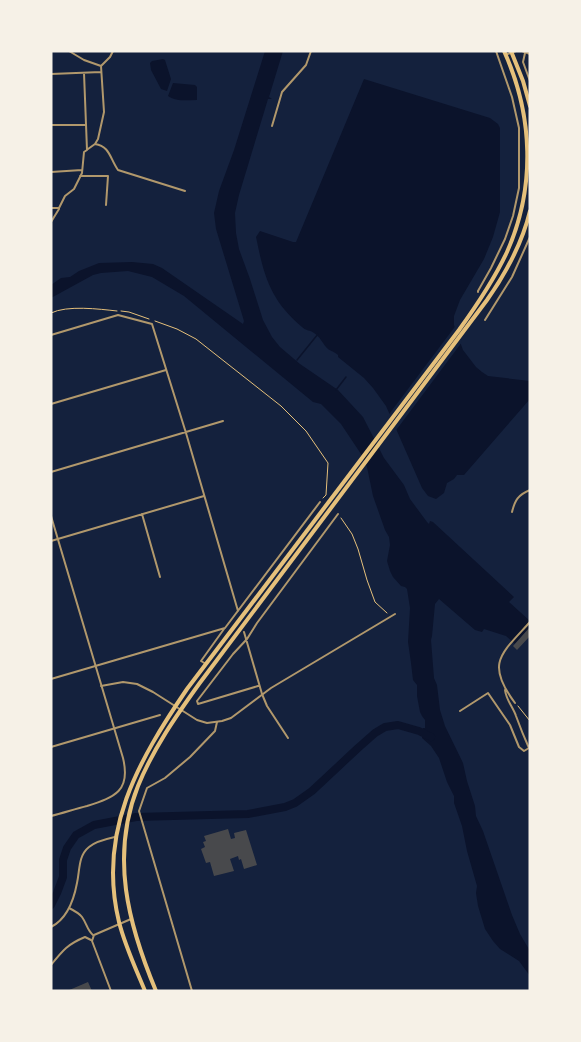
<svg xmlns="http://www.w3.org/2000/svg" width="581" height="1042" font-family="Lora,serif">
<rect width="100%" height="100%" fill="#14213d"/>
<path fill="#0b132b" d="M265,51h18l-14,46 3,2h-4l-29,96 -4,18 1,20 3,16 11,30 13,41 9,17 8,10 20,17 38,26 25,27 21,41 20,27 6,14 17,23 2,2 1,-3 3,1 81,75 -5,5 21,19v6l-15,17 -9,-8 -22,-7 -2,3 -7,-2 -36,-31 -4,5 -3,32 -1,4 3,38 3,7 3,25 5,16 18,37 4,18 8,25 1,10 7,15 29,84 8,19 10,17v25l-11,-15 -19,-12 -7,-8 -8,-12 -7,-23 -2,-13 1,-7 -10,-35 -5,-25 -8,-23v-7l-7,-14 -8,-24 -8,-12 -9,-8 1,-10h2v-8l-3,-4 -2,-4 -3,-16v-11l-4,-5 -2,-17 -3,-21 2,-34 -3,-19 -2,-2 -4,-1 -8,-9 -3,-6 -3,-10 3,-16 -1,-8 -4,-7 -12,-34 -6,-29 -6,-13 -20,-30 -20,-20 -8,-2 -129,-106 -32,-19 -24,-6 -27,2 -8,2 -42,23v-13l10,-7 9,-1 9,-6 20,-8 33,-1 21,2 9,4 81,56 1,-3 -28,-92 -2,-16 5,-22 15,-41z
M163,59l2,1 6,19 -4,12 -6,-2 -10,-19 -1,-7 2,-2z
M364,79l126,39 8,6 2,4v84l-7,25 -9,22 -24,41 -6,16v9l9,25 13,17 6,5 6,4 42,5v18l-66,76h-7l-3,4 -7,4 -3,10 -8,6 -8,-3 -6,-8 -36,-82 -13,-18 -9,-10 -26,-21v-2c-4,-4 -9,-4 -12,-8 -4,-5 -6,-10 -12,-14 -4,-3 -8,-2 -12,-6 -32,-27 -38,-51 -46,-90l4,-6 33,11h3z
M173,83l22,2 2,2v13c-10,0 -20,2 -29,-4z"/>
<path fill="#14213d" d="M457,324l5,18 -68,91 -7,-16z"/>
<g fill="none" stroke-linecap="round" stroke-linejoin="round">
<path stroke="#0b132b" stroke-width="1.5" d="M297,360l21,-26
M336,390l10,-13"/>
<path stroke="#0b132b" stroke-width="8" d="M51,905l6,-12 6,-16v-17l4,-12 9,-13 18,-10 42,-8 112,-3 37,-7 10,-4 17,-12 46,-43 17,-15 10,-6 13,-2 21,6 12,6"/>
</g>
<path fill="#48494c" d="M530,627v9l-13,14 -4,-4z
M228,829l3,10 4,-1 -1,-5 12,-3 11,35 -13,4 -3,-10 -2,1 -1,-4 -8,3 4,12 -20,5 -4,-14 -4,1 -5,-14 4,-2 -2,-5 3,-1 -2,-5z
M88,982l4,9h-25z"/>
<g fill="none" stroke-linecap="round" stroke-linejoin="round">
<path stroke="#e5c07b" stroke-width="1" d="M121,311l8,1 20,7
M51,313c16,-8 48,-4 66,-2
M155,321l22,8 19,10 85,67 25,25 22,32 -2,32 -3,3
M341,518l11,16 6,15 9,31 8,22 12,11
M518,706l12,15"/>
<path stroke="#b1986c" stroke-width="2" d="M69,51l15,9 17,6
M525,53l-2,9 7,19
M51,74l50,-2
M51,125h35
M272,126l10,-34 24,-27 5,-14
M95,144c15,2 15,15 23,26l67,21
M88,149l7,-5 3,-5 6,-27 -3,-46 9,-9 3,-6
M51,172l31,-2
M80,176h28l-2,29
M51,208h8l6,-12 9,-7 8,-16 2,-21 3,-2 -3,-77
M51,222l8,-13
M478,292v-1l13,-23 14,-29 8,-23 6,-28v-60l-7,-31 -16,-46
M485,320l27,-43 18,-40
M51,335l67,-20 34,9 34,109 52,178
M51,404l115,-34
M51,472l172,-51
M512,512c3,-12 6,-17 18,-22
M142,514l18,63
M51,541l153,-45
M244,632l18,62 5,12 21,32
M206,664l-5,-3 23,-32
M51,679l174,-51 95,-126
M515,703c-30,-40 -14,-49 15,-81
M198,704l-1,-3 36,-47 14,-15 10,-16 81,-109
M198,704l60,-18
M460,711l28,-18 22,32 9,22 5,4 5,-3c-5,-11 -9,-21 -13,-32 -3,-9 -10,-16 -11,-26
M51,747l109,-32
M69,908c4,2 10,5 13,9 5,7 5,13 11,18
M51,927c16,-8 23,-28 26,-44 3,-13 1,-27 12,-36 7,-6 17,-8 26,-10
M51,965c12,-15 17,-21 34,-28l6,3
M192,991l-53,-180 8,-23 18,-10 25,-21 25,-26 2,-9"/>
<path stroke="#b1986c" stroke-width="2" d="M522,51l8,3
M505,55l11,-4
M51,516l72,242c8,33 -8,39 -36,48 -12,3 -24,7 -36,10
M101,686l22,-4 14,2 16,8 44,28 10,3 15,-2 9,-3 40,-30 124,-74
M111,991l-19,-50 2,-6 37,-16"/>
<path stroke="#e5c07b" stroke-width="4" d="M511,51l12,30 7,25
M145,991c-9,-22 -20,-45 -26,-69 -22,-90 19,-161 68,-233l272,-359c18,-25 35,-50 48,-78 29,-65 26,-137 -3,-201
M156,991c-28,-67 -46,-135 -18,-205 15,-37 38,-70 61,-102l288,-384c19,-27 35,-56 43,-89"/>
</g>
<rect width="581" height="1042" fill="none" stroke="#f6f1e7" stroke-width="105"/>
</svg>
